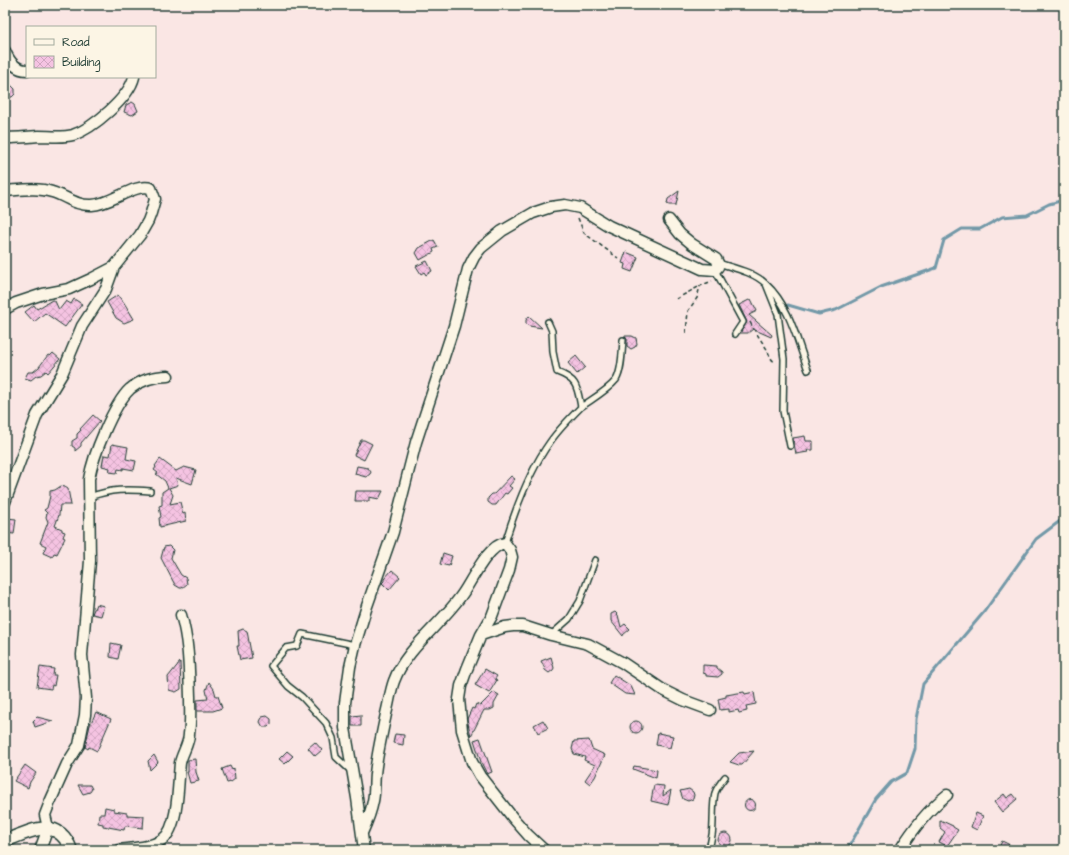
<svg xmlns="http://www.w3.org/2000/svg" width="1069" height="855" font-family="'Architects Daughter',sans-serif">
<defs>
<pattern id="building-cross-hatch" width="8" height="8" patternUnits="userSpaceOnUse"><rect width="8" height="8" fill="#f5c3e2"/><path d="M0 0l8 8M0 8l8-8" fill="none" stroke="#d2a8c2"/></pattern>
</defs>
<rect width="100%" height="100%" fill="#fae6e4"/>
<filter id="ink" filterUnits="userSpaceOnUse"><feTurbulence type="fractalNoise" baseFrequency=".025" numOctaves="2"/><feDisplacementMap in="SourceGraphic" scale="8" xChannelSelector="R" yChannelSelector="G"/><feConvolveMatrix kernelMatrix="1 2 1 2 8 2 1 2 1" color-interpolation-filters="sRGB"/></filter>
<g filter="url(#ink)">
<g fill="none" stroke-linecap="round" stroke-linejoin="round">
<path stroke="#7399a8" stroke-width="3" d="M788,305l31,9 17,-4 45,-23 55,-19 8,-28 18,-11h18l22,-12 25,-2 22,-11 15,-4
M847,850l29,-51 15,-17 16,-9 8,-24 1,-30 7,-35 61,-72 52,-73 28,-21"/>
</g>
<path fill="url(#building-cross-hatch)" stroke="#1f3d34" d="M5,79l10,10v5l-3,3h-3l-4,-2z
M132,102l3,2 3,7 -6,4 -8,-3 2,-7z
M679,191l-3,14h-7l-2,-1 1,-5z
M434,240l4,7 -5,2 1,3 -14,8 -4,-7 3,-5z
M626,252l12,5 -6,15 -8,-3 1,-5 -3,-1z
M427,261l5,10 -6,4 -2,-3 -3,2 -5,-8z
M118,295l4,6h1l11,18 -10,4 -8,-5 -9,-16z
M74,299l8,5 -17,23 -20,-14 -11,9 -9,-10 9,-7 3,4 15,-9 3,1 4,9 7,-9 5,3z
M751,299l6,12 -8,4 23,20 -1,2 -18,-8 -5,4h-8l7,-11 -8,-17z
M529,316l13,12 -13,-2 -3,-2v-4z
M624,336h8l4,2 1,6 -2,3 -4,2 -4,-3v-7z
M53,353l7,6 -12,14 -2,-2 -5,4 -5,1 -5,4 -6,-2 3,-6h5l6,-5 9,-12 2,1z
M576,356l9,11 -8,7 -9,-11z
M93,415l7,6 -19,22v3l-6,5v-3l-3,-2v-5l5,-3v-4l4,-4 -1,-1z
M805,436l1,5h7v9h-6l1,2 -12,2 -3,-16z
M361,440h3l8,4 -8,16 -10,-5z
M112,444l16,3 -2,12 10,2 -2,9 -11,-2v2l-5,-1 -1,4 -8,-1 1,-4 -8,-2 2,-11 6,1z
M160,459l16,12 8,-4 12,3 -4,14 -16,-6 2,7 -9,3 4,7 -3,9 10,-2 3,12 2,-1 1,8 -26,6 -1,-9 2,-1 -2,-11 3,-1v-13l6,-4 -3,-7 -9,-7 2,-1 -4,-3 2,-3 -1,-1z
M357,466l11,2 3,4 -1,2 -4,3 -11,-3z
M511,476l4,3 -6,7 3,2 -5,6 -2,-1 -9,12h-4l-4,-3v-4l4,-4h2z
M61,486l4,1 3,2 3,16h-11l-1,10 -4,11 7,3v2l3,1 -2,5 2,1 -8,16 -3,-1 -2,4 -9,-4 3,-7 -6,-3 8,-21 -2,-5 1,-4 -3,-3 3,-2 3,-12v-5l5,-1z
M356,491h27l-4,8 -10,-2v4h-14z
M7,518l9,1 -2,15 -9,-1v-11l2,1z
M169,546l4,4 -2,8 10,17 5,3 1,6 -5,4h-2l-5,-3 -14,-27 3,-11z
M443,553l9,3 -3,10 -9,-2z
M392,570l8,7 -11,13 -7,-7 2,-2v-2z
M96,604l8,2 -3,10 -9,-2z
M615,612l3,3 3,12 4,-3 5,5 -7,6v1l-12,-15v-7z
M243,629l4,2 5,27 -12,2 -3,-14h2l-1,-15z
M111,643l10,2 -3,14 -8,-2z
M551,657l3,11 -1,2 -4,3 -4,-3 -1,-3 -3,-6z
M180,662l1,27 -5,3 -7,-2 -1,-13z
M703,665l14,1v2l5,4v2l-4,3 -12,-1v-2l-3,-1z
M40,667l14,2 -1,6h3l-2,11 -2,-1 -1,4 -14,-2z
M485,669l12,7 -2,3 2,1 -8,13 -14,-8z
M614,675l17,11 4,9 -10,-1 -16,-11z
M209,682l5,7 2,7h2l4,12 -9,3h-16v-11l11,-1 -2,-9z
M494,692l5,3 -5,9v4l-4,2h-6l-13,26 -4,-17 5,-11 2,1 2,-5 4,2z
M744,692l1,2 9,-2 2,12 -10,2 1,5 -8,2 -1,-3 -9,2v-3l-9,1 -2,-11 8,-2v-2z
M96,712l15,7 -14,32 -8,-4 -1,2 -3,-2 5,-22z
M361,715v11h-9v-10z
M267,716l4,3v5l-3,3h-5l-3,-5 2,-5z
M37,717l16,4 -18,6 -2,-6z
M543,720l5,8 -10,5 -4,-8z
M630 727a6 6 0 1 1 12 0a6 6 0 1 1-12 0Z
M658,733l15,3 -3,12 -14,-3z
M395,734l9,1 -1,10 -10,-2z
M480,738l12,34 -5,2 -6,-12 -7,-22z
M589,740l3,9 13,6 -10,22 -5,7 -5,-4 10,-15 -11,-5 1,-3 -11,-3 -2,-5 2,-8z
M315,742l7,8 -7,6 -7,-8z
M287,751l6,5 -8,8 -6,-5z
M754,751l-12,14h-3l-9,-3 9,-9z
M154,755l4,7 -8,8 -2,-9z
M195,759l1,13 3,9 -9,2 -3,-11h1v-12z
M25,765l11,8 -6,9 -2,6 -14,-7z
M230,766l2,4 2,-2 1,11 -4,3 -4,1 -5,-14z
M634,766l23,4 -1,8 -23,-9z
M78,785h12l2,4 -2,3 -7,2z
M654,785l10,1 -1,10 8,-6 -3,15 -17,-4z
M689,789l4,3 1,3 -1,4 -5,2 -5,-2 -3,-8z
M1004,794l3,4 6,-4 4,5 -15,13 -8,-10z
M744.5 805a5.5 5.5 0 1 1 11 0a5.5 5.5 0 1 1-11 0Z
M105,807l9,2v2l13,2v2l17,1 -1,12 -18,-2 -1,4 -21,-4v-2l-5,-1 1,-9h5z
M976,813l7,3 -6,14 -6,-3z
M940,820l13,6v1l5,3 -11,16 -8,-4 6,-10 -5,-4z
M718 840a7 7 0 1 1 14 0a7 7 0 1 1-14 0Z
M1002,841l18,9h-22z"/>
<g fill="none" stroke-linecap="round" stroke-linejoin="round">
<g stroke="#1f3d34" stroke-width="8">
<path id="service" d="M718,263c16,5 36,9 48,21 24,22 31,57 42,86
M715,270l28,52 -8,12
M766,284l12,30 6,45 -1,52 7,35
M581,407c11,-8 26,-16 35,-27 6,-9 6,-29 7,-40
M89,497c23,-8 37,-8 61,-6
M505,543c10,-33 25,-73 45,-101 9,-13 20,-24 31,-35 -4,-20 -3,-27 -24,-35l-4,-20 -1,-21 -4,-9
M551,635l18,-16 11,-18 15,-41
M351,771l-15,-14 -3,-19 -7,-15 -24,-26 -14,-11 -17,-20 15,-18 11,-2 5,-12 53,11
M708,850c8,-18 3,-38 7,-57 2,-6 6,-11 10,-16"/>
</g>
<g stroke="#1f3d34" stroke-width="13">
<path id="minor" d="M5,51c4,10 11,19 22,19
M5,138c11,0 23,-1 34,-2 11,0 23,2 34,-1 20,-7 56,-37 61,-58
M5,191c15,-1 32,-4 47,1 14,4 24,14 40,13 20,-1 42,-22 59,-17l4,11 -4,14 -3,8 -8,14 -26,32 -23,12 -22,10 -26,5 -27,9 -11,6
M5,502l32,-87 25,-41 20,-48 24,-37 8,-22
M481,635l24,-8 8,-1h10l28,9 37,9 35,19 40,27 20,10 27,10
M362,833c5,-11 9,-20 11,-32 2,-9 1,-18 2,-27 2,-20 7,-40 11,-60 3,-11 4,-22 8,-33 12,-33 49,-58 69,-88 9,-13 25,-48 42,-50l5,7 2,7 -3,13 -17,46 -11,19 -14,34 -6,17 -2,13 3,31 10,32 8,14 33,42 15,17 16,15
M40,850l8,-22 -3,-13 5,-13 17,-38 12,-19 6,-30 1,-17 -4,-43 8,-94 -1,-82c4,-23 24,-74 41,-90 11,-9 24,-13 38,-13
M119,850c14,-2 32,-2 44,-11 16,-12 15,-58 17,-76 2,-10 9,-19 9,-29 2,-13 1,-25 1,-37 -1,-28 -1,-55 -9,-82
M364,850l-7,-52 -12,-70v-25l5,-36 5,-22 12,-39 26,-74 23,-90 38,-116 14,-57 6,-12 7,-9 21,-17 31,-18 18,-6 14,-2 15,3 29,18 93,43 13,1 3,-3v-4l-2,-4 -24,-15 -12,-10 -11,-14
M900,850c13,-21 28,-40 47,-55"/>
</g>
<g stroke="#1f3d34" stroke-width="15">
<path id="tertiary" d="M5,841c25,-10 53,-26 66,9"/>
</g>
<path stroke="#1f3d34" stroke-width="1.5" stroke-dasharray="4 3" stroke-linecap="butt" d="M578,218l6,15 34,25
M676,299l24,-13
M750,322c4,8 9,15 14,23 6,7 4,13 12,18
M686,333l2,-22 9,-13 3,-12 12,-5"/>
<use href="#service" stroke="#fcf5e5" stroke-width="5"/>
<use href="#minor" stroke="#fcf5e5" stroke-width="10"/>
<use href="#tertiary" stroke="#fcf5e5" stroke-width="12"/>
</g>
</g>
<rect width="1069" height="855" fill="none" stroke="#fcf5e5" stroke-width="20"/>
<rect x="10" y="10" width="1049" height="835" fill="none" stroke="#1f3d34" stroke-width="1.5" filter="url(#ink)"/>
<rect x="26" y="26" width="130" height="52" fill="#fcf5e5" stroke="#a4ab9e"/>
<rect x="34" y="39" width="20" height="6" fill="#fcf5e5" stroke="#a4ab9e"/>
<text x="62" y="46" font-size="12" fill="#1f3d34">Road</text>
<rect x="34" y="56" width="20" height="12" fill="url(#building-cross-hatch)" stroke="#a4ab9e"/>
<text x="62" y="66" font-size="12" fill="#1f3d34">Building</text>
</svg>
